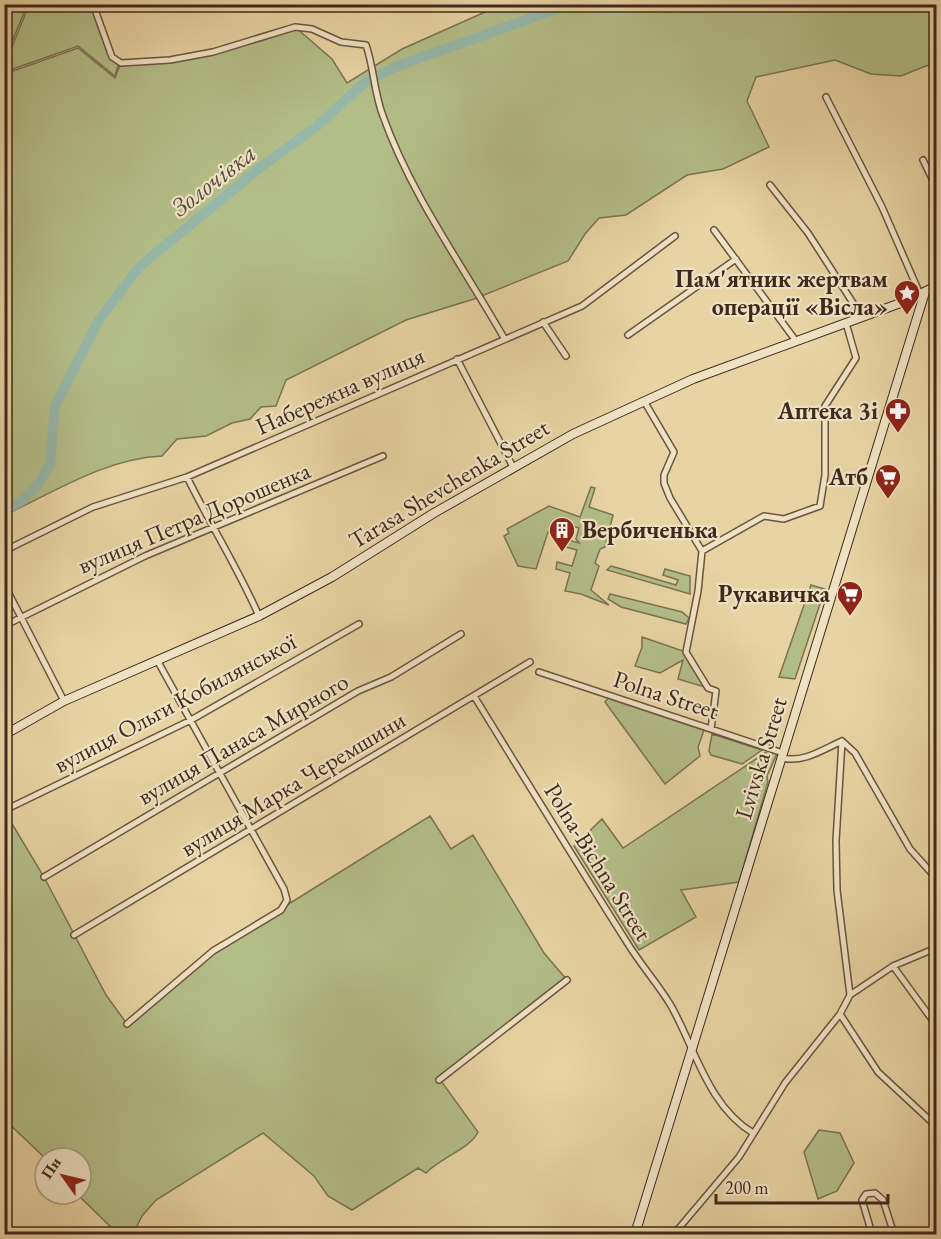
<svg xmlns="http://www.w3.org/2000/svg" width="941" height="1239" font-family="'EB Garamond',serif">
<rect width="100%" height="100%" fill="#e7d3a3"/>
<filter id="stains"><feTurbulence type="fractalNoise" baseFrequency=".00333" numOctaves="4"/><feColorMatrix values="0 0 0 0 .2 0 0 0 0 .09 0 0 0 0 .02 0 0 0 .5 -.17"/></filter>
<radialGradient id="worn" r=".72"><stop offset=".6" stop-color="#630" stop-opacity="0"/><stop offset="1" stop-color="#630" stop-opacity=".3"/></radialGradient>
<path fill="#b3bd88" stroke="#7a7352" stroke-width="1.5" d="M91,4l20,54 8,5 -4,13 -37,-30 -68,24 -3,-11 22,-54z
M503,4l433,1v57l-35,14 -30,-2 -36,-14 -79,17 -9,24 22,46 -46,22 -36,6 -61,40 -27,3 -14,16 -17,27 -94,38 -68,21 -120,60 -10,26 -15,1 -11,12 -18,4 -26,13 -29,3 -15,17c-55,2 -108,36 -157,59l-1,-510h23l-22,54 5,13 68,-24 37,30 6,-15 49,-3 43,-8 82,-25 37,32 15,24 55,-34z
M591,487l4,1 -6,19 24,8 -8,32 -5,2 -5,14 4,3 -8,24 18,15 -28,-11 -16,-3 5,-18 -14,-4 1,-7 15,4 5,-16 -15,-4 2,-7 15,4 -3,-4 3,-11 -17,-5 -3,11 -11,-2 -12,37 -18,-3 -14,-30 5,-3 -2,-4 42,-23 31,11z
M611,566l65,19 2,-5 -15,-5 2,-6 25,7v18l-83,-24z
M811,585l14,4 -30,90 -16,-2z
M610,594l72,18 7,6 -3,6 -65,-17 -13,-8z
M642,637l44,15 22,36 -30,-9 5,-19 -23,13 -25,-7 7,-19z
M608,698l96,32 -6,17 2,9 -35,28 -60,-82z
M712,734l50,16 -20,14 -31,-9 -2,-4z
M768,751l9,3 -10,22 1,6 -29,100 -58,8 15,27 -57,33 -65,-104 28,-27 21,29z
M430,816l21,33 22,-14 71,118 23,27 -126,101 37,51c-7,16 -38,26 -52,41l-8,-5 -66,42 -24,-14 -14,-20 -51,-43 -107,67 -14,16 -9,18h-15l-41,-40h4v-36h-36l-40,-38 -1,-301 4,-2 36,60 62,118 21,29 86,-73z
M819,1130l21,3 14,30 -17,28 -19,8 -14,-47z"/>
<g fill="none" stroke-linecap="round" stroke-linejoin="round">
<path stroke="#97b7a9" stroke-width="10" d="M4,511l18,-10 17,-18 11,-19 5,-58 44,-86 41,-54 122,-100 54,-39 48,-44 31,-16 175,-63"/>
<g stroke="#6a543e" stroke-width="8">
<path id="street" d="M93,4l19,53 9,6 49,-3 43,-8 82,-25 17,2 29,13 25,3c8,23 8,48 17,71 28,79 80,150 121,222
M826,97l56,110 38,87
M923,160l13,27
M770,185l38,48 54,84
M714,230l82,111
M543,322l23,34
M628,335l108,-76
M457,359l56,108
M644,401l30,51 -10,23v8l6,15 32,53 -4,40 -12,61 22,36 8,3 -5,38
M187,477c23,47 51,91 72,139
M4,551l89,-44 94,-30 395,-171 93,-70
M702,551l62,-35 20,3 36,-13 5,-31v-69l31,-48 -10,-35
M4,584l60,117
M4,626l141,-70 238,-100
M539,672l244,81
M474,696c51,83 102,166 154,248 13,21 29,39 42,60 25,43 37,101 83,129
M842,741l13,12 55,96 26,29
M781,758c23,5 41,-8 61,-17
M5,810l186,-90 168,-96
M4,819l4,-2
M44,877l314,-186 33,-14 70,-43
M74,935l456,-273
M893,966l43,59
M850,995l43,-29 43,-18
M840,1014l38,58 58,54
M127,1024l86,-73 68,-41 6,-10 -3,-11 -127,-229
M439,1080l128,-100
M872,1233h21
M674,1234l65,-77 46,-74 55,-69 10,-19 -13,-105 -1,-49 6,-100
M872,1234l-10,-34 4,-6 9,-1 8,7 11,34"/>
</g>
<g stroke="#40291c" stroke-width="10">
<path id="secondary" d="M4,735l60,-34 195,-85 73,-39 102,-64 139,-79 120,-55 213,-78 30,-15
M635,1234l290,-942"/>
</g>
<use href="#street" stroke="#efe2c3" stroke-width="5"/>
<use href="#secondary" stroke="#efe2c3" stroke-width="8"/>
</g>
<defs>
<g id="sight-pin" transform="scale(1.35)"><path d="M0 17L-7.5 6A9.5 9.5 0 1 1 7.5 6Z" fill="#8f2418" stroke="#efe2c3"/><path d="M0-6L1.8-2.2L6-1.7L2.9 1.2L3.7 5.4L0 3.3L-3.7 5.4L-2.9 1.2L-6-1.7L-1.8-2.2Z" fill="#fff"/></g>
<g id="pharmacy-pin" transform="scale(1.35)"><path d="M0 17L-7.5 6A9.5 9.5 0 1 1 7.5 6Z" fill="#8f2418" stroke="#efe2c3"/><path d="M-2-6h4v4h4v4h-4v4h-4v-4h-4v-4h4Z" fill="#fff"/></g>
<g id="supermarket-pin" transform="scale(1.35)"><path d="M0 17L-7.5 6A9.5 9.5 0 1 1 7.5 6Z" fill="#8f2418" stroke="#efe2c3"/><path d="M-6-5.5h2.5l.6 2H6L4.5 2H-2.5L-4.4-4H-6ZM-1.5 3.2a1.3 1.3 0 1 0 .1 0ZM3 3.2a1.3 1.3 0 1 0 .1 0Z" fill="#fff"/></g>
<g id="building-pin" transform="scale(1.35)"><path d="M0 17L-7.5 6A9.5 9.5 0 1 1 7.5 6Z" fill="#8f2418" stroke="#efe2c3"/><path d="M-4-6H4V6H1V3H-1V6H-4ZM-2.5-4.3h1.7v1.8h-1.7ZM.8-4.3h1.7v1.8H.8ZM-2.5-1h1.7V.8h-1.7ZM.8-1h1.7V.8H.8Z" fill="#fff"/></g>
</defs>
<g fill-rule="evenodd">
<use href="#sight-pin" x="907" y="293"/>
<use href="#pharmacy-pin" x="898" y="411"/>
<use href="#supermarket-pin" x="888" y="477"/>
<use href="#building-pin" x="562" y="530"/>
<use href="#supermarket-pin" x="850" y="594"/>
</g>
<g text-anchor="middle" stroke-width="4.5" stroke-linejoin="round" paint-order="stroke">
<g font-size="24" font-weight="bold" fill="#40291c" stroke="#efe2c3" text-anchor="end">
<text x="888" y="287">Пам'ятник жертвам<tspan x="888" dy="28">операції «Вісла»</tspan></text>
<text x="878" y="419">Аптека 3і</text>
<text x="868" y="485">Атб</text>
<text x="582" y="538" text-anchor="start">Вербиченька</text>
<text x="830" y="602">Рукавичка</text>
</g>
<g font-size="24" fill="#40291c" stroke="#efe2c3">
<text transform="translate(340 391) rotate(-24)" y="8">Набережна вулиця</text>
<text transform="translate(449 484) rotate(-31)" y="8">Tarasa Shevchenka Street</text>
<text transform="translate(194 518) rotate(-23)" y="8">вулиця Петра Дорошенка</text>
<text transform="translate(666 695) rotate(18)" y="8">Polna Street</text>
<text transform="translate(175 703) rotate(-28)" y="8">вулиця Ольги Кобилянської</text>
<text transform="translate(243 739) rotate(-30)" y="8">вулиця Панаса Мирного</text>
<text transform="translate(761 758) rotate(-73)" y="8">Lvivska Street</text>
<text transform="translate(293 784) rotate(-31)" y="8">вулиця Марка Черемшини</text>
<text transform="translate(598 862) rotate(58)" y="8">Polna-Bichna Street</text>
</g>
<g font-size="26" font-style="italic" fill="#564c3f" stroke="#efe2c3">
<text transform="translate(213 180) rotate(-38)" y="9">Золочівка</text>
</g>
</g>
<rect width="941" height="1239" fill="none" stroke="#e7d3a3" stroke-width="24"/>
<rect x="6" y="6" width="929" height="1227" fill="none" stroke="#40291c" stroke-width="3"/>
<rect x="12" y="12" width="917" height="1215" fill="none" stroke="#40291c" stroke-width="1.5"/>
<g transform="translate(63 1176) rotate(304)"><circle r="28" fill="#efe2c3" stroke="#a99880" stroke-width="1.5"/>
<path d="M0-4.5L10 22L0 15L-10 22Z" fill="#8f2418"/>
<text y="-9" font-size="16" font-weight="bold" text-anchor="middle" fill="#40291c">Пн</text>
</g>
<path d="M716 1194v9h172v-9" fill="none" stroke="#40291c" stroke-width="3"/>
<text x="725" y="1194" font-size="18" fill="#40291c" stroke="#efe2c3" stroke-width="4.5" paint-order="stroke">200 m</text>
<rect width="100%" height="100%" filter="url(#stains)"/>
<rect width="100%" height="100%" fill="url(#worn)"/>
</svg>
